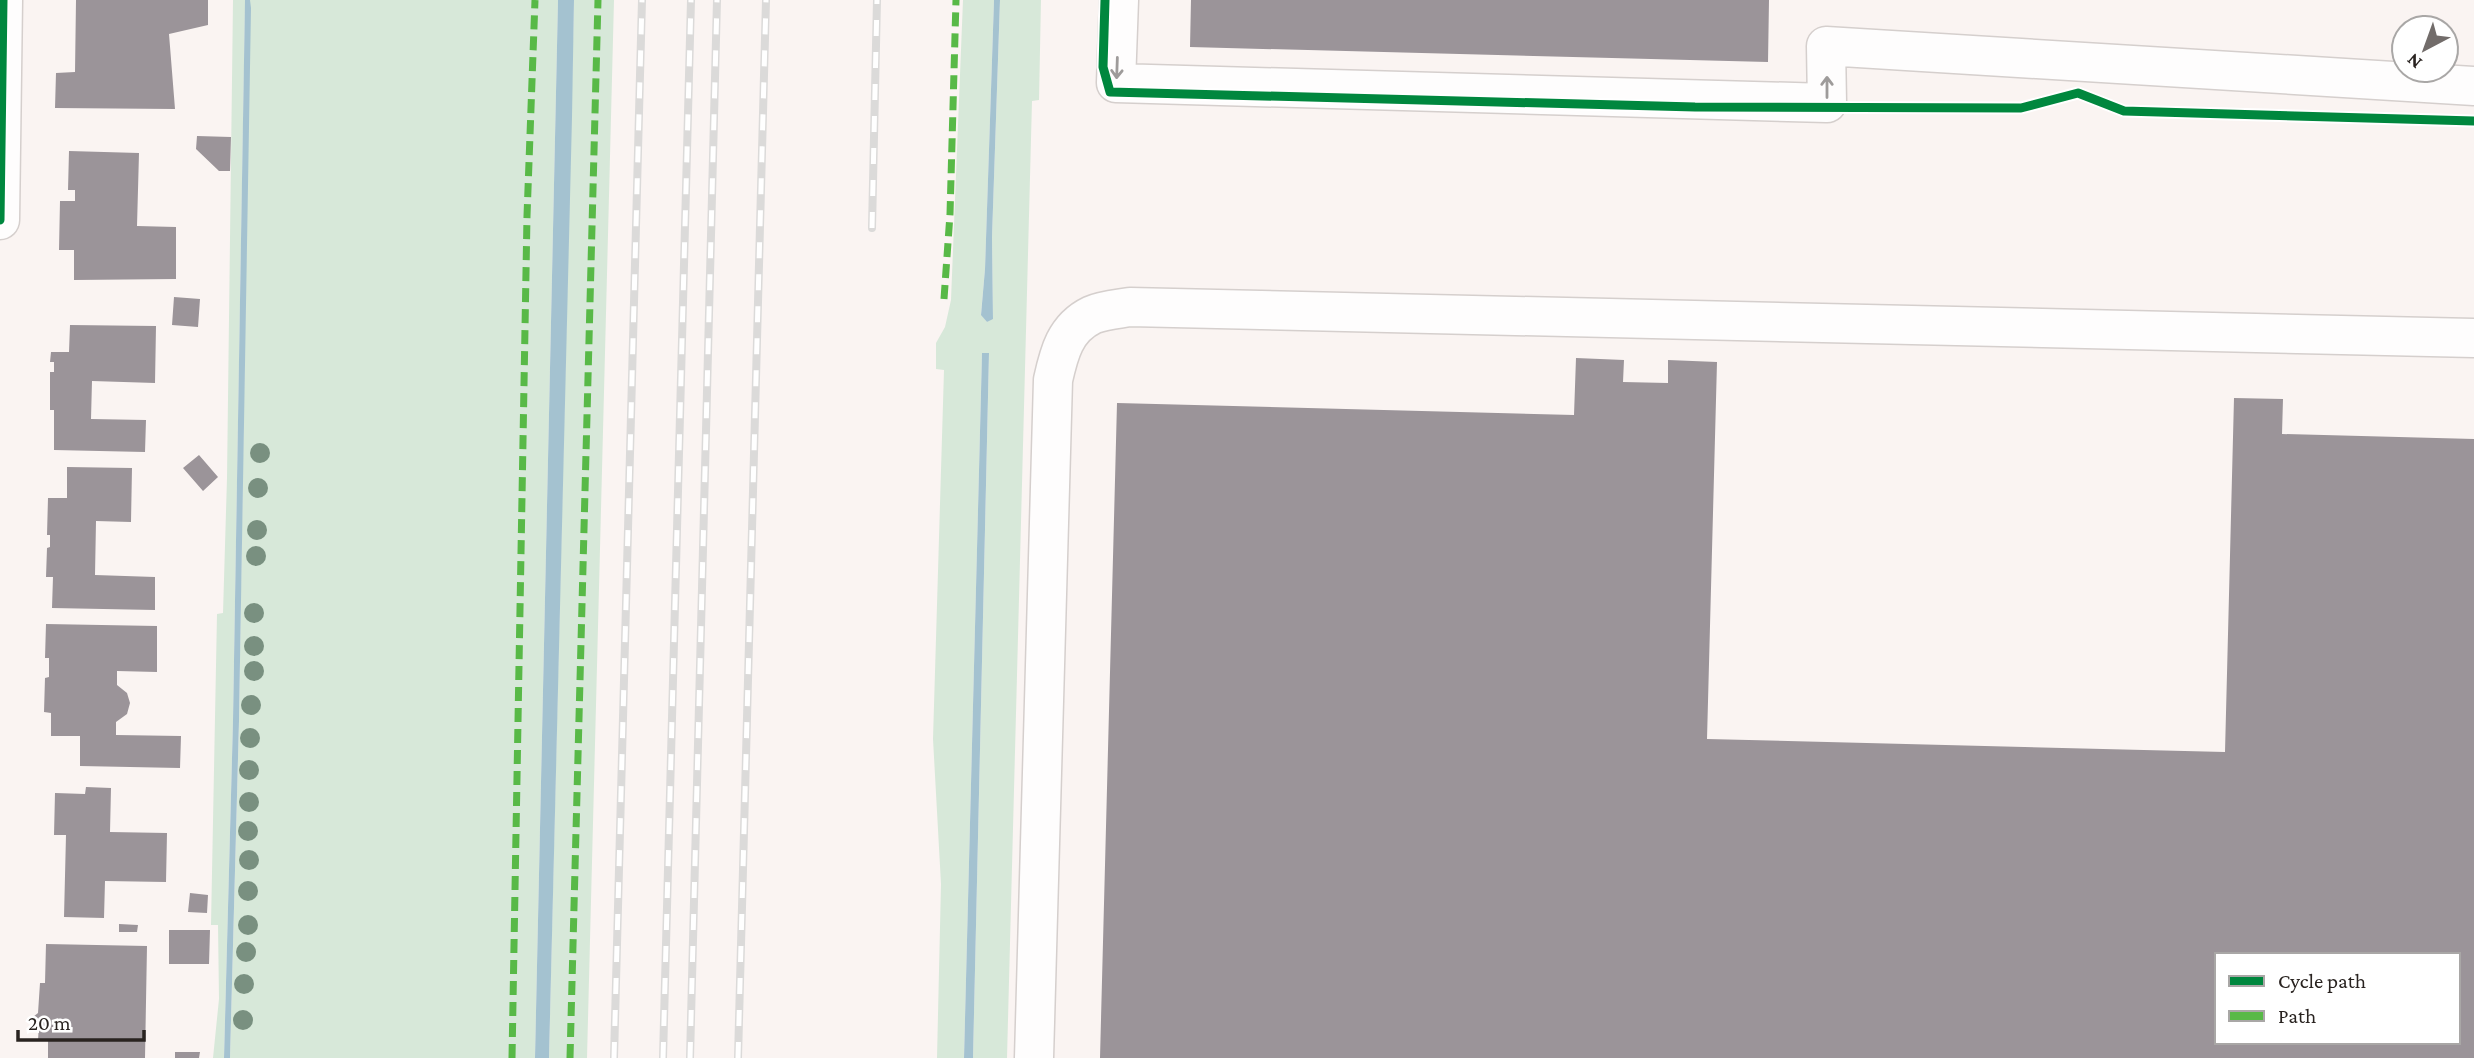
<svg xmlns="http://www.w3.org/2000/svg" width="2474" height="1058" font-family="'Crimson Pro',serif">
<rect width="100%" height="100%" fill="#faf4f2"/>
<path fill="#d7e8d9" d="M233,0h12v7l-12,713 -9,338h-11l6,-59 -1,-74h-7l6,-311 6,-1 4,-135z
M250,0h308l-23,1058h-305l9,-337z
M574,0h40l-27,1058h-38z
M963,0h31l-9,269 -4,45 6,8 6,-4 -1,-81 8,-237h41l-2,100 -7,1 -25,957h-34l16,-704 -7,-1 -18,705h-27l4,-174 -8,-145 11,-369 -8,-1v-26l9,-16 6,-27z"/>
<path fill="#a4c2d0" d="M245,0h5l1,8 -12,713 -9,337h-6l9,-338z
M558,0h16l-2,117 -23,941h-14z
M994,0h6l-8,237 1,82 -6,3 -6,-7 4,-46z
M982,353h7l-16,705h-9z"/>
<path fill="#9b9499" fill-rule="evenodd" d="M76,0h132v25l-39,9 6,75 -120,-1 1,-35 19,-1z
M1191,0h578l-1,62 -578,-15z
M197,136l34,1 -1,34h-11l-23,-22z
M69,151l70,2 -2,73 39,1v52l-102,1v-30h-15l1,-49h15v-11h-7z
M174,297l26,2 -2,28 -26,-2z
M70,325l86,1 -1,57 -63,-2 -1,38 55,1 -1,32 -91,-2v-40h-4v-38h4v-10h-4l1,-10h18z
M1576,358l48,2 -1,22 45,1v-23l49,2 -10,377 518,13 9,-354 49,1 -1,35 192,5v619h-1374l17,-655 457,12zM2217,955h241v87h-241z
M199,455l19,22 -15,14 -20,-23z
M67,467l65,1 -1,54 -35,-1 -1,54 60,2v33l-103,-2 1,-31h-7l1,-29 3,-1v-12h-3l1,-37h19z
M46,624l111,2v46l-40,-1v14l10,8 3,10 -3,11 -11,8v13l65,1 -1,32 -100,-2v-30h-29v-23l-7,-1 1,-34 4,-1v-19h-4z
M86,787l25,1 -1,44 57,1 -1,49 -61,-1 -1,37 -40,-1 2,-82h-12l1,-42 30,1z
M190,893l18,2 -1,18 -19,-1z
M119,924l19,1 -1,7h-18z
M169,930h41l-1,34h-40z
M46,944l101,2 -2,112h-97v-17h-10l1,-19h-5l-1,-5 5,-4 2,-30h5z
M175,1052h25l-1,6h-24z"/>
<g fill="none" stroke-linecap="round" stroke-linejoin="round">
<g stroke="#d5cfcd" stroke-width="41">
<path id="minor" d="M1119,0l-3,83 711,20 -1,-57 648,40
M0,220l3,-220
M1034,1058l19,-678c6,-27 12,-52 39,-65 11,-5 26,-6 38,-8l1344,31"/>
</g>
<use href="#minor" stroke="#fefdfd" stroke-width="38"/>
<g stroke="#dbdad9" stroke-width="8">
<path id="rail" d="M872,228l5,-228
M614,1058l28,-1058
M663,1058l28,-1058
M690,1058l27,-1058
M738,1058l28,-1058"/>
</g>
<use href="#rail" stroke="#fff" stroke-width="5" stroke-dasharray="16" stroke-linecap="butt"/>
<path stroke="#58b947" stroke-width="7" stroke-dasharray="14 7" stroke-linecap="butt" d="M944,299l6,-85 6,-214
M512,1058l15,-842 8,-216
M570,1058l28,-1058"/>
<g stroke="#fff" stroke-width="13">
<path id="cycleway" d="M1105,0l-2,67 7,25 585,15 326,1 57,-15 46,18 350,10
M0,220l3,-220"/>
</g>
<use href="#cycleway" stroke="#00873e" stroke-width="9"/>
</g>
<g fill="#799080">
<circle cx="260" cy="453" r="10"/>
<circle cx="258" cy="488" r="10"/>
<circle cx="257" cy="530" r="10"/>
<circle cx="256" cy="556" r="10"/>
<circle cx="254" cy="613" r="10"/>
<circle cx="254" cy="646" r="10"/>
<circle cx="254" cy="671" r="10"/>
<circle cx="251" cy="705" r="10"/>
<circle cx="250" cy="738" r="10"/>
<circle cx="249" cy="770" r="10"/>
<circle cx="249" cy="802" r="10"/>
<circle cx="248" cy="831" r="10"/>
<circle cx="249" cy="860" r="10"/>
<circle cx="248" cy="891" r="10"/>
<circle cx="248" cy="925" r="10"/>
<circle cx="246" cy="952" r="10"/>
<circle cx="244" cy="984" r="10"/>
<circle cx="243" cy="1020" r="10"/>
</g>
<defs><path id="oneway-shaft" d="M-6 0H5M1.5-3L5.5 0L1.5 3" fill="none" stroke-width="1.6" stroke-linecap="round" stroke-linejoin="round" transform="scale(1.75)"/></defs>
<g stroke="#9e9b9a">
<use href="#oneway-shaft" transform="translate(1117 68) rotate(92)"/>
<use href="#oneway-shaft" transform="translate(1827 87) rotate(-90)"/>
</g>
<rect x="2215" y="953" width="245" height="91" fill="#ffffff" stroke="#a9a7a6" stroke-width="2"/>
<rect x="2229" y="976" width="35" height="10" fill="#00873e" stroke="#a9a7a6" stroke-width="2"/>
<text x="2278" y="988" font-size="21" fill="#292320">Cycle path</text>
<rect x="2229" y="1011" width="35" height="10" fill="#58b947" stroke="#a9a7a6" stroke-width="2"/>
<text x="2278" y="1023" font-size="21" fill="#292320">Path</text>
<g transform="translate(2425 49) rotate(221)"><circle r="33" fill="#ffffff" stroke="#a9a7a6" stroke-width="2"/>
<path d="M0-5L12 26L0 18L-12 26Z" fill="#726c6a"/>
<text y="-10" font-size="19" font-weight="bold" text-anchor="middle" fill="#292320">N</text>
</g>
<path d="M18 1030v10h126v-10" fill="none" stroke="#292320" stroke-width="3.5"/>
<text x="28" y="1030" font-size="21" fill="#292320" stroke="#ffffff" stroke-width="5" paint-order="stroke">20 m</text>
</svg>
